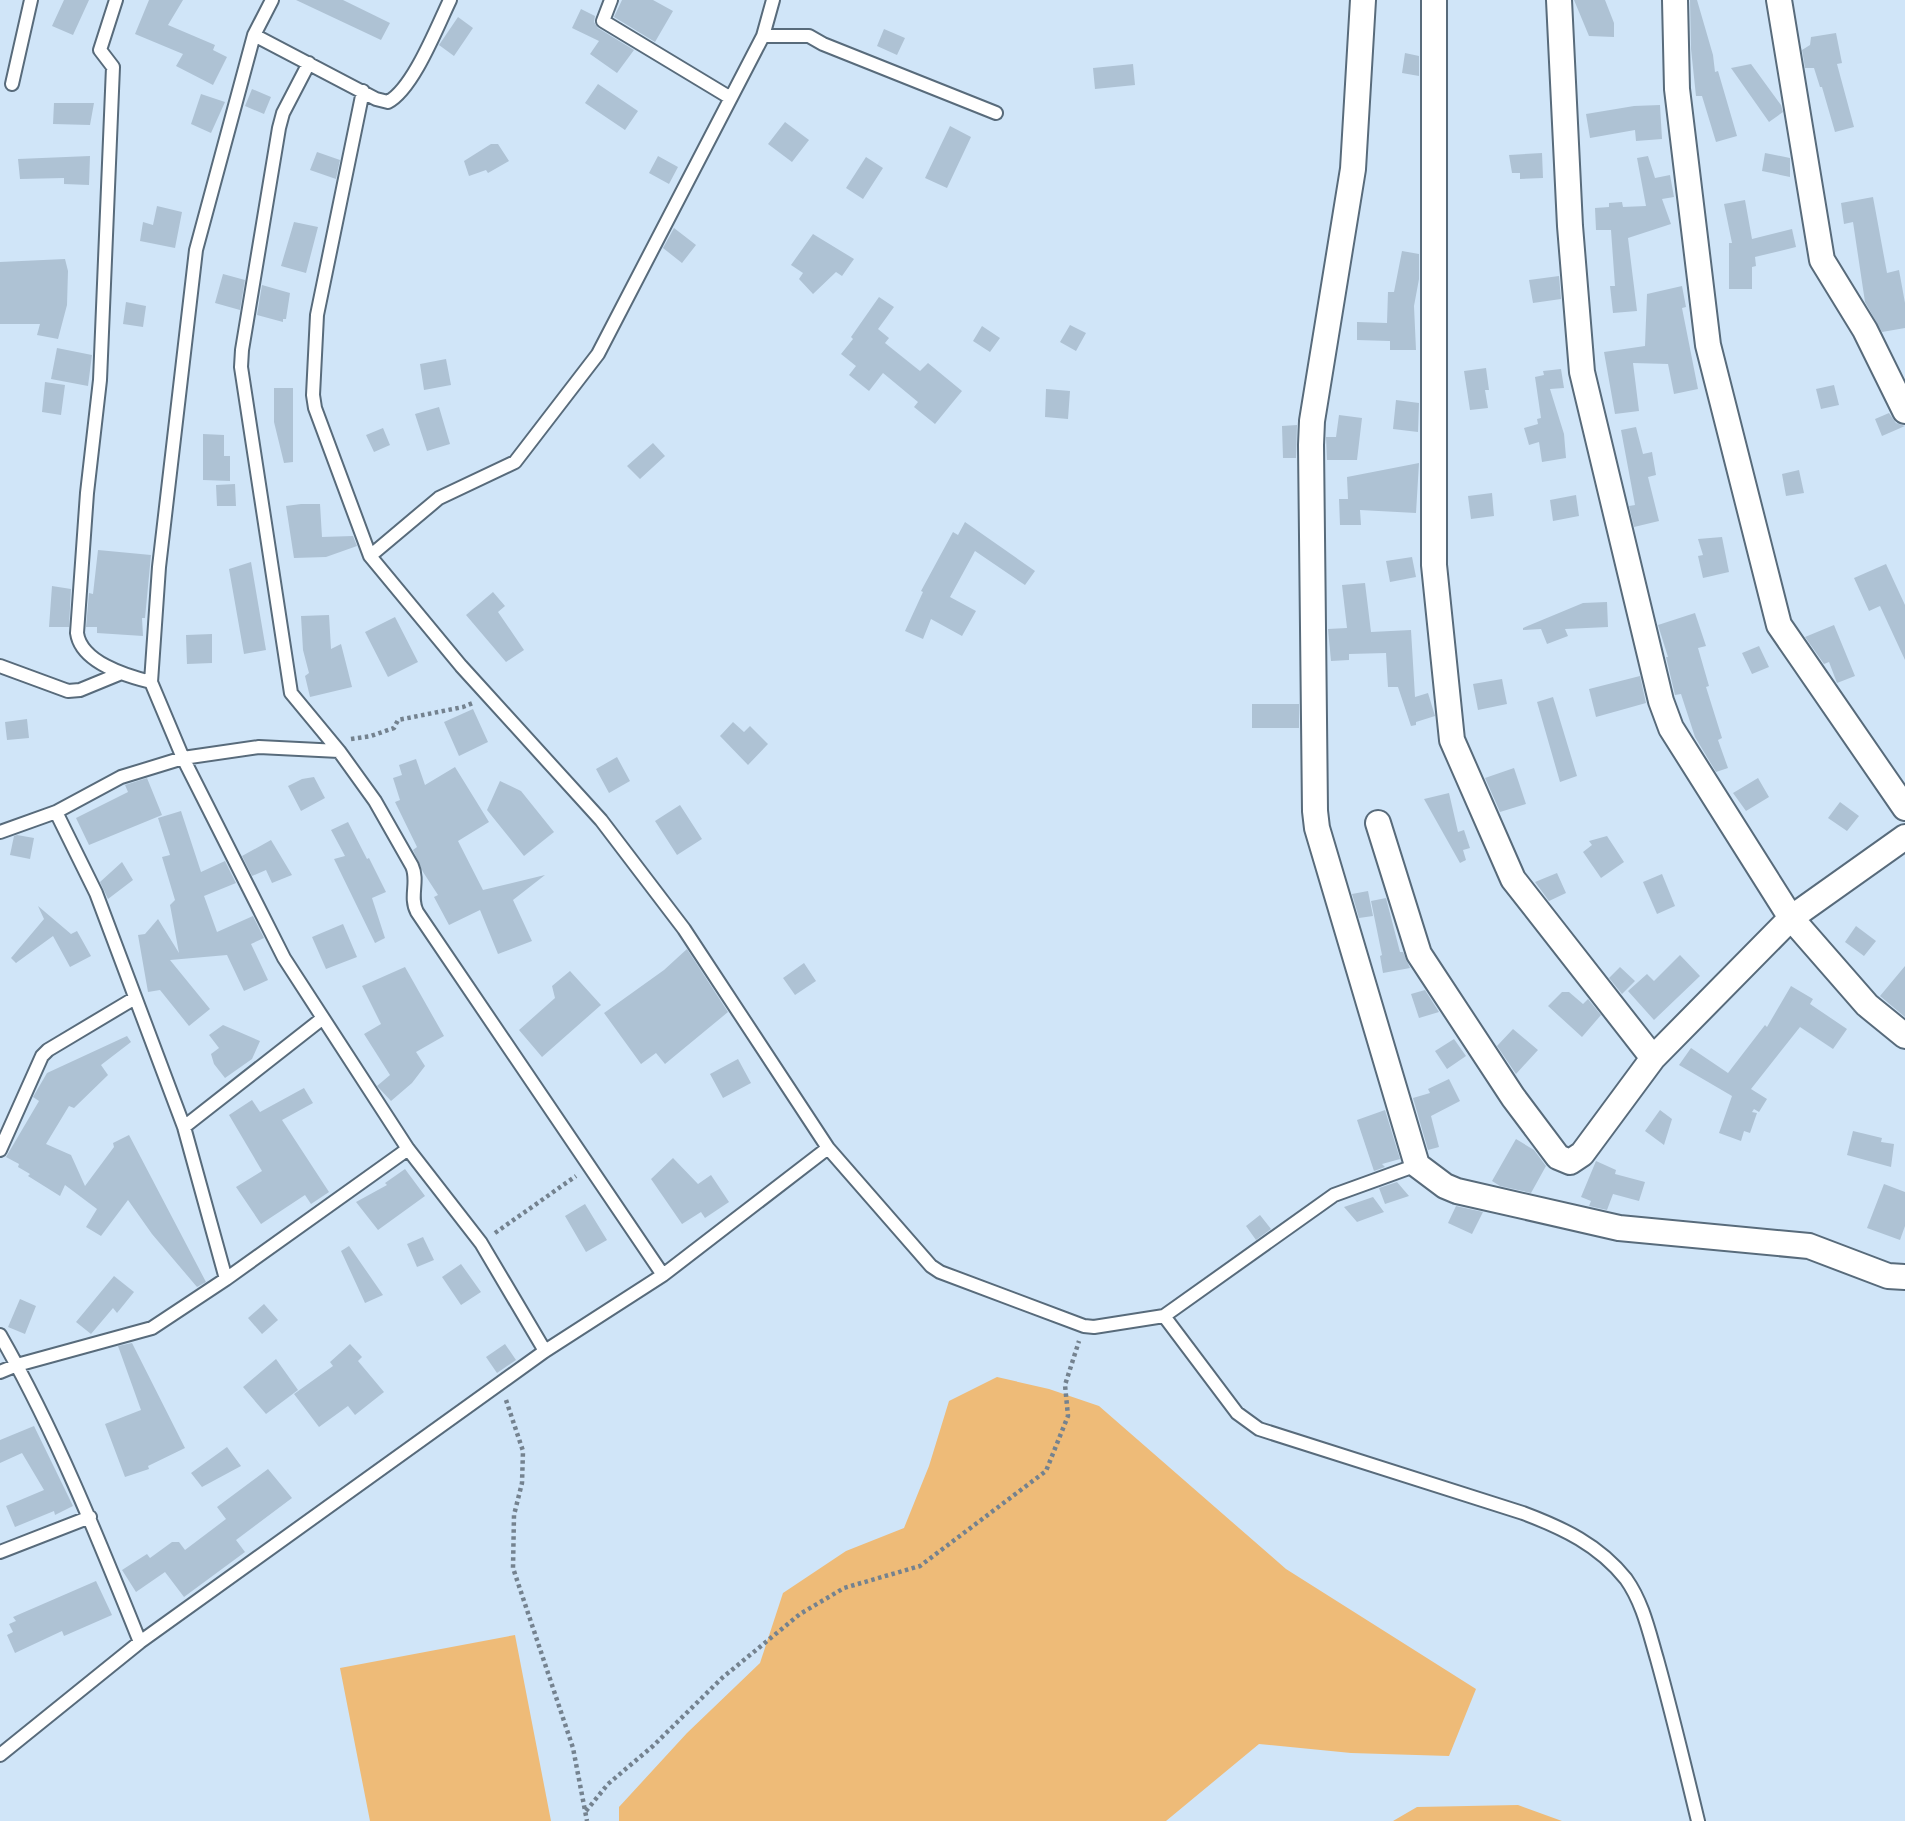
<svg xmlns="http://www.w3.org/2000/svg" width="1905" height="1821" font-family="'DM Sans',sans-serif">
<rect width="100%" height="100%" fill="#d0e5f8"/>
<path fill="#eebb78" d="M997,1377l52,12 50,17 187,163 190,120 -27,67 -98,-3 -92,-9 -93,77h-547v-14l68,-74 73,-70 23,-70 63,-42 58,-23 25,-62 20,-65z
M515,1635l36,186h-181l-30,-153z
M1518,1805l44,16h-169l24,-14z"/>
<path fill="#aec2d4" d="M64,0h25l-16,35 -21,-9z
M149,0h34l-15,25 47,20 -2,5 14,7 -14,28 -37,-19 7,-12 -48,-20z
M296,0h47l47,23 -9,17z
M622,0h31l20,11 -18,31 -41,-25z
M1574,0h31l9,23v14l-25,-1z
M1690,0h7l16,55 2,17 3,-1 19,65 -21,6 -14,-46h-6l-5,-47z
M581,9l14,7 -1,6 4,6 36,22 -17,23 -27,-19 9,-13 -27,-13z
M458,17l15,11 -19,28 -15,-11z
M884,29l21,9 -8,17 -20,-9z
M1836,33l6,30 -5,1 17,63 -19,5 -13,-45h-2l-6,-19h-9l-3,-18 8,-5 1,-8z
M1405,53l14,3v20l-17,-3z
M1133,64l2,21 -40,4 -2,-21z
M1751,64l30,41 2,7 -14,10 -38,-54z
M598,84l40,27 -13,19 -40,-27z
M252,89l19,8 -7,17 -19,-8z
M201,94l24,8 -14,31 -20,-9z
M54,103h40l-4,22 -37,-1z
M1660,105l2,34 -26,2 -1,-11 -45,8 -4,-24 48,-8z
M785,122l24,18 -17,22 -24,-18z
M950,126l21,11 -24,51 -22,-10z
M491,144h7l11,17 -21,12 -2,-3 -17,6 -5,-15z
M317,152l23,8 -4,19 -26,-9z
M1542,153l1,25 -23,1v-6h-8l-3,-18z
M1765,153l25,5v19l-28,-6z
M90,156l-1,29 -25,-1v-6l-44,1 -2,-20z
M658,156l20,11 -9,17 -20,-11z
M1648,156l7,22 15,-3 4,22 -12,2 9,25 -43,14 9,73 -24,2 -3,-27h5l-4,-56h-15l-1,-22 14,-1v-4l13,-1 1,5 23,-1 -9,-48z
M866,157l17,11 -20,31 -17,-11z
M1873,197l14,76 12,-3 6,33v25l-23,4 -17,-30 -12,-80 -9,2 -3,-21z
M1745,200l7,39 40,-10 4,18 -41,10 1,9 -4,1v22h-23v-46h3l-8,-39z
M157,206l25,6 -7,36 -35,-7 3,-19 10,3z
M294,222l24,5 -12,46 -25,-7z
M674,228l22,17 -14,18 -19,-15z
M813,234l41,25 -12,17 -6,-4 -23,22 -14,-15 4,-6 -12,-8z
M1402,251l17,3v25l-5,27 2,44h-26v-9l-33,-1v-18l30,1 1,-31h6z
M65,259l3,12 -1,34 -9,34 -21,-4 3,-11h-40v-62z
M223,274l22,6 -5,30 -25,-7z
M1559,276l2,23 -28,4 -4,-23z
M262,285l28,8 -4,26h-3v3l-26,-7z
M1682,286l4,21 -4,1 16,81 -24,5 -6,-30 -35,-1 6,48 -24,3 -11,-62 41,-6 2,-52z
M879,297l15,10 -16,22 11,9 -4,5 35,28 8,-8 34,28 -27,33 -21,-17 4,-5 -35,-29 -14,18 -20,-16 7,-9 -15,-12 12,-15 -2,-2z
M126,302l20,4 -3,21 -20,-3z
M1070,325l16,8 -10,18 -16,-9z
M982,326l18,12 -10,14 -17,-11z
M57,348l35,7 -4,31 -37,-7z
M446,359l5,26 -27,5 -4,-26z
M1486,368l3,22h-4l3,18 -18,2 -6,-39z
M1561,369l3,19 -14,1 14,45 2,24 -24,4 -3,-20 -10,3 -5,-17 14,-4 -1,-5 4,-1 -6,-41 9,-2 -1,-4z
M45,382l20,3 -4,30 -19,-3z
M1834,385l5,20 -18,4 -5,-20z
M274,388h19v74l-9,1 -10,-41z
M1046,389l24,2 -2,28 -23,-2z
M1396,400l23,3 -1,29 -25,-3z
M439,407l11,37 -23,7 -12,-37z
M1889,413l7,10 9,3 -23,10 -7,-17z
M1339,415l23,3 -5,42h-30l-1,-23h10z
M1297,425l-1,33h-13l-1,-32z
M1636,427l7,27 9,-2 4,23 -8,2 11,44 -25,6 -5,-21 6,-1 -14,-75z
M383,428l7,17 -16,7 -8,-17z
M203,434l21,1v21h6v25l-27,-1z
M653,443l12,13 -25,23 -13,-13z
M1419,463l-3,50 -56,-3 1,15h-21l-1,-26h9l-1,-22z
M1799,470l5,23 -18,3 -4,-22z
M235,484l1,22h-19l-1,-21z
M1492,493l2,23 -23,3 -3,-23z
M1576,495l3,21 -26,5 -3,-21z
M301,504h19l2,33 31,-1 4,10 -31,11 -32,1 -8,-52z
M965,522l70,49 -10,14 -50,-34 -25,46 26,14 -14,25 -31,-17 -8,20 -18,-8 18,-39 -2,-1 32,-59 5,3z
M1722,537l7,35 -26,6 -5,-22 5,-1 -5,-16z
M98,550l53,5 -6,63h-3l1,18 -46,-3v-6h-11l3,-34 4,1z
M1412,557l4,20 -26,5 -4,-21z
M251,562l15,88 -22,4 -15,-85z
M1886,564l19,41v55l-25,-54 -11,5 -15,-33z
M1365,583l6,49 40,-2 4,67 13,-4 7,23 -19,6v3l-5,1 -13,-39h-10l-2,-34 -37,1v6l-18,1 -3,-32 19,-1 -5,-43z
M52,586l19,3 -2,38h-20z
M493,592l12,14 -7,6 26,38 -18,12 -40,-47z
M1607,602l1,25 -43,2 3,7 -21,8 -6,-15 -18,1v-2l60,-25z
M1695,613l11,33 -8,2 11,38 -3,1 16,51 -4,2 10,28 -12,4 -21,-35 -14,-43 -6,1 -9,-38h2l-10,-32z
M329,615l2,34 10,-5 11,43 -42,10 -5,-21 4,-3 -6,-23 -2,-34z
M395,617l23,45 -30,15 -23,-45z
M1834,625l21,51 -18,7 -8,-21 -5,2 -19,-27z
M212,634v29l-25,1 -1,-29z
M1759,646l10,21 -17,7 -10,-21z
M1640,676l6,27 -50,14 -7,-28z
M1502,679l5,25 -29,6 -5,-26z
M1553,697l24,79 -17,6 -23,-80z
M1252,704h47v24h-47z
M473,709l15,33 -29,14 -15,-34z
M27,719l2,19 -22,2 -2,-18z
M733,722l11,10 6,-6 18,18 -20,21 -28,-29z
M617,757l13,24 -21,12 -13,-24z
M416,759l9,26 30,-18 34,55 -31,19 25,49 62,-15 -32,25 19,41 -34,13 -18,-44 -31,15 -15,-28 4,-2 -15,-23 -10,-22 4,-3 -22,-45 5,-2 -7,-22 9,-3 -3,-10z
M1514,768l12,36 -26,8 -15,-34z
M314,777l11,21 -24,13 -13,-25 14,-7z
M147,778l15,37 -73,30 -13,-27 52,-26 -3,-7z
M1758,778l11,19 -23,14 -13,-18z
M500,781l21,10 33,41 -30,24 -37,-46z
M1449,793l9,39 6,-2 6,18 -7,2 3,10 -6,3 -36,-64z
M1840,802l19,14 -12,15 -19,-13z
M680,805l22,34 -25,16 -22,-34z
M181,811l20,61 24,-11 11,22 -32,13 13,36 36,-16 11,22 -13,6 17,36 -24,11 -17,-36 -57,5 40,49 -21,17 -29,-36 -12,2 -10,-57 7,-1 13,-15 21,34 -9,-48 5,-5 -13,-43 8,-2 -12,-37z
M348,822l19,37 2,-1 17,34 -14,6 13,40 -10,5 -41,-84 11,-3 -14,-26z
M17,835l17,3 -4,21 -20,-4 4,-19z
M1607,836l17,26 -23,16 -18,-26 9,-7 -3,-4z
M271,840l21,35 -20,8 -6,-13 -14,6 -10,-20z
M122,862l11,18 -25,19 -8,-17z
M1557,873l9,20 -17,8 -14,-19z
M1662,874l13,32 -18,8 -14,-32z
M1368,891l5,25 -14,2 -7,-24z
M1386,898l14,54h3l7,16 -27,5 -3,-17 2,-1 -11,-54z
M38,906l33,28 6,-3 14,25 -21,11 -17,-31 -37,27 -5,-5 33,-39z
M343,924l14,33 -31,12 -14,-32z
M1856,926l20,15 -12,15 -19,-14z
M687,949l41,63 -63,52 -9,-11 -15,11 -37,-51 60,-43z
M1680,955l20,21 -46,44 -26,-29 19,-17 7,7z
M804,963l12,18 -21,14 -12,-17z
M1905,966v51l-25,-21z
M405,967l39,69 -28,16 9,14 -13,17 -21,18 -14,-15 13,-11 -26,-41 17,-10 -19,-38z
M1620,967l15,14 -13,13 -13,-16z
M570,971l31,34 -59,52 -23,-27 36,-32 -3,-12z
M1791,986l22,13 -3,5 37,25 -14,20 -33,-22 -49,62 16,10 -8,13 -5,-3 -2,3 5,1 -7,20 -6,-2 -3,10 -22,-8 13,-37 -53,-31 12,-17 37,25 37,-48 2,2z
M1425,990l14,22 -20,6 -8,-24z
M1562,992h7l14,12 5,-5 13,16 -19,22 -34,-31z
M223,1025l37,16 -8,18 -27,19 -11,-14 -3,-10 8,-6 -10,-13z
M1513,1029l25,21 -22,24 -19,-28z
M127,1036l4,6 -30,23 7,10 -34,33 -5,-2 -23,38 25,11 14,31 29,-39 -1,-4 16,-8 77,147 -9,5 -45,-53 -24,-34 -27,36 -15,-9 11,-18 -32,-24 -5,11 -32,-20 2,-2 -12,-7 1,-3 -13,-7 33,-56 -6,-4 14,-24z
M1454,1039l12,17 -19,13 -12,-18z
M738,1059l13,24 -28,15 -13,-24z
M1449,1079l11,22 -29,15 8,31 -11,3 -15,-52 17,-5 -2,-4z
M304,1088l9,15 -31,17 47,72 -18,12 -6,-9 -44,29 -25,-37 26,-16 -33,-56 23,-15 8,12z
M1385,1110l15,49 -18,5 3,3 -11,4 -17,-51z
M1660,1110l12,9 -8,26 -19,-14z
M1853,1131l29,7 -1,4 13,2 -3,23 -44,-12z
M1516,1139l18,11 12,16 -15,27 -31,-7 -8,-5z
M673,1158l25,26 13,-9 18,27 -24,16 -4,-6 -19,12 -31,-45z
M1596,1161l20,9 -1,4 30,8 -6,19 -26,-7 -6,16 -18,-4 2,-5 -10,-4z
M405,1169l20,27 -47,34 -22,-28 31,-17 -2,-2z
M1397,1182l12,14 -24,8 -6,-16z
M1884,1184l21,8v34l-5,14 -33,-12z
M1373,1197l11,15 -27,10 -13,-15z
M585,1204l22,36 -21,12 -21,-36z
M1456,1206l27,6 -11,22 -24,-11z
M1260,1215l11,14 -15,11 -10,-14z
M423,1237l11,23 -17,7 -10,-23z
M349,1246l34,49 -18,8 -24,-52z
M461,1264l20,28 -20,13 -19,-28z
M114,1276l20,16 -17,21 -4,-5 -22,26 -15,-12z
M20,1299l16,7 -11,28 -17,-7z
M264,1304l14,16 -16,14 -14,-16z
M132,1343l53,105 -37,18 1,3 -24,8 -20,-53 36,-14 -23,-64z
M350,1344l12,13 -4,4 26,31 -29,23 -7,-9 -29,21 -25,-33 39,-28 -3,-4z
M505,1344l11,16 -19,13 -11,-16z
M276,1359l22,31 -32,24 -23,-27z
M34,1426l39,80 -18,9 -1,-4 -39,16 -9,-21 38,-16 -22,-37 -22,10v-23z
M227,1447l14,19 -39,21 -11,-14z
M268,1469l24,29 -56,42 9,12 -61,45 -19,-25 -29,20 -14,-22 25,-16 3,4 22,-16h7l6,8 41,-31 -9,-12z
M96,1581l16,34 -48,21 -2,-5 -47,22 -8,-18 6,-3 -4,-8 7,-3 -3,-4z"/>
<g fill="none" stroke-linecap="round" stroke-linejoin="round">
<g stroke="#586b7b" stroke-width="16">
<path id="lane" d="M116,0l-16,50 13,17 -13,313 -13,113 -10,140c4,29 49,43 74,49
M272,0l-18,35 -58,215 -37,317 -8,115 32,76 101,200 124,191 73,94 64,108
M611,0l-8,21 126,76
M254,35l122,64 12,3c25,-13 49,-75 62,-102
M763,36h46l14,8 173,69
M309,63l-26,50 -4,15 -37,222 -1,17 50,326 48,58 36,50 37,65c7,15 -3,31 5,46l246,363
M12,84l19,-84
M363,91l-46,224 -4,80 2,13 55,148 91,110 140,154 83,109 144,219
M370,556l69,-58 76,-36 83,-108 165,-318 10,-36
M0,666l68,25 12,-1 39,-16
M56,812l40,81 88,234 42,152
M0,832l56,-20 65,-35 62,-19 76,-11 80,4
M184,1127l139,-109
M0,1150l42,-94 6,-6 87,-52
M1164,1316l73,97 22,16 264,84c40,15 76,32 103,66 17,24 23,53 31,80 15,54 28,108 41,162
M0,1335c56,98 98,203 140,307
M0,1372l17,-7 135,-37 74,-49 182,-130
M0,1552l90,-35
M0,1755l140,-113 405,-291 118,-76 165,-127 103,118 9,6 144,54 10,1 70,-11 170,-121 83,-30"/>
</g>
<g stroke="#586b7b" stroke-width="28">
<path id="street" d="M1363,0l-10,169 -41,252 -1,24 4,366 2,17 100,337 28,21 12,5 162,37 190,18 79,30 17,1
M1434,0v565l18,175 61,139 140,179
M1559,0l11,226 12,146 79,329 10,27 120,190 76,87 38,31
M1675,0l2,89 31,256 71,280 126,183
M1779,0l43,260 43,70 40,81
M1378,823l41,131 94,143 45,60 12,5 12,-8 71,-96 138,-140 114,-81"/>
</g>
<path stroke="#74828f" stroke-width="4.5" stroke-dasharray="3.5 3.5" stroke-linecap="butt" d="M351,739l20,-3 23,-8 4,-8 65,-13 10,-4
M495,1233l81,-57
M506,1400l17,51 -1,32 -8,32 -1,53 60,180 14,73
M586,1811l22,-27 45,-38 69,-68 78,-64 44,-26 76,-22 126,-95 22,-55 -3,-31 14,-44"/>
<use href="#lane" stroke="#fff" stroke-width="12"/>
<use href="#street" stroke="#fff" stroke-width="24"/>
</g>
</svg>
